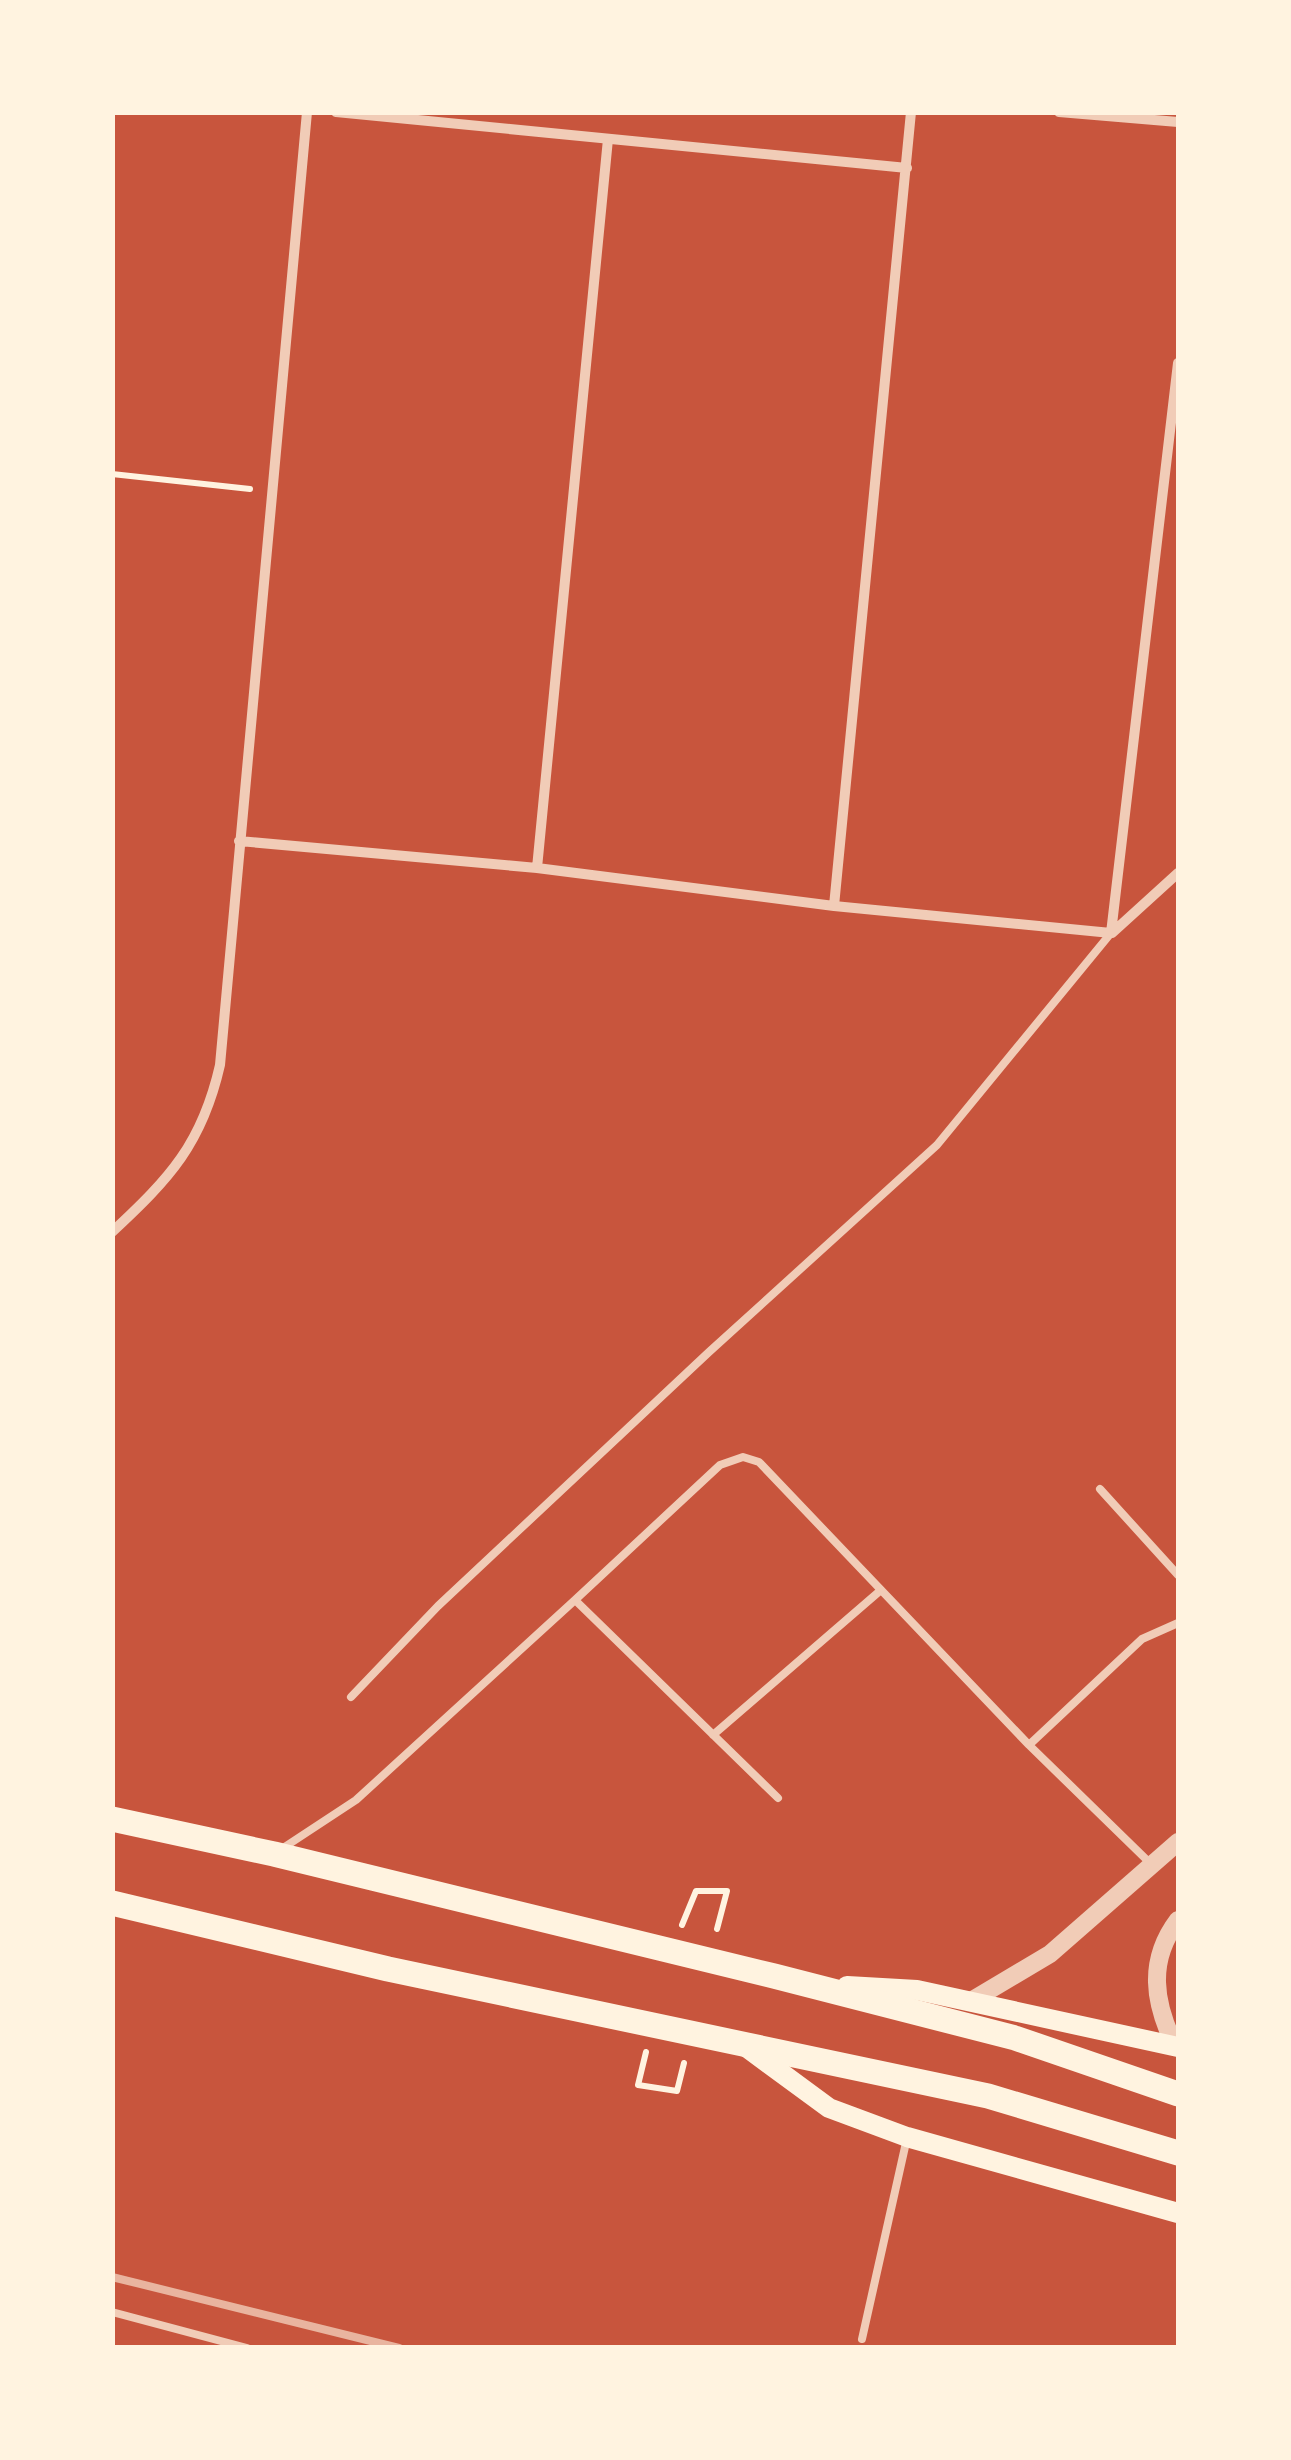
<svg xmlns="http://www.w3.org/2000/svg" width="1291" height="2460" font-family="Ubuntu,sans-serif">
<rect width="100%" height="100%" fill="#c8553d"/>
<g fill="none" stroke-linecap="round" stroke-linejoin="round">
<path stroke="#fff3e0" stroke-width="6" d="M112,474l138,15
M682,1925l14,-34h31l-10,38
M646,2052l-8,33 39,6 7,-28"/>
<path stroke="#f1ccb7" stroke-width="8" d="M1100,1489l78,86
M575,1600l145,-135 23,-8 16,5 270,283 113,-106 36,-16
M351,1697l87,-91 271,-254 228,-207 174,-212
M713,1735l168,-145
M1029,1745l122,119
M280,1850l76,-50 219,-200 203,198
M112,2312l135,36
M862,2339l45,-201"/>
<path stroke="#f1ccb7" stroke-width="10" d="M336,112l571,56
M1059,112l119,10
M239,841l298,27 297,38 277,27
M537,868l71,-729
M834,906l77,-794
M1111,933l67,-570
M1112,933l66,-60
M112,1232c58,-54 90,-88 108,-167l87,-953"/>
<path stroke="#f1ccb7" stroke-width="18" d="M971,2001l79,-47 128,-112
M1175,2046c-21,-43 -28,-85 3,-126"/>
<path stroke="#fff3e0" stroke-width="20" d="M847,1986l70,4 261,57
M746,2047l83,61 78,29 271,76"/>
<path stroke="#fff3e0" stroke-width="25" d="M112,1819l162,35 500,122 241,62 163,56
M112,1903l276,66 600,127 190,57"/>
<path stroke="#e9b49f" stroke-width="8" d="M112,2277l287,71"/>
</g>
<rect width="1291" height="2460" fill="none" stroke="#fff3e0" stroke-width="230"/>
</svg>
